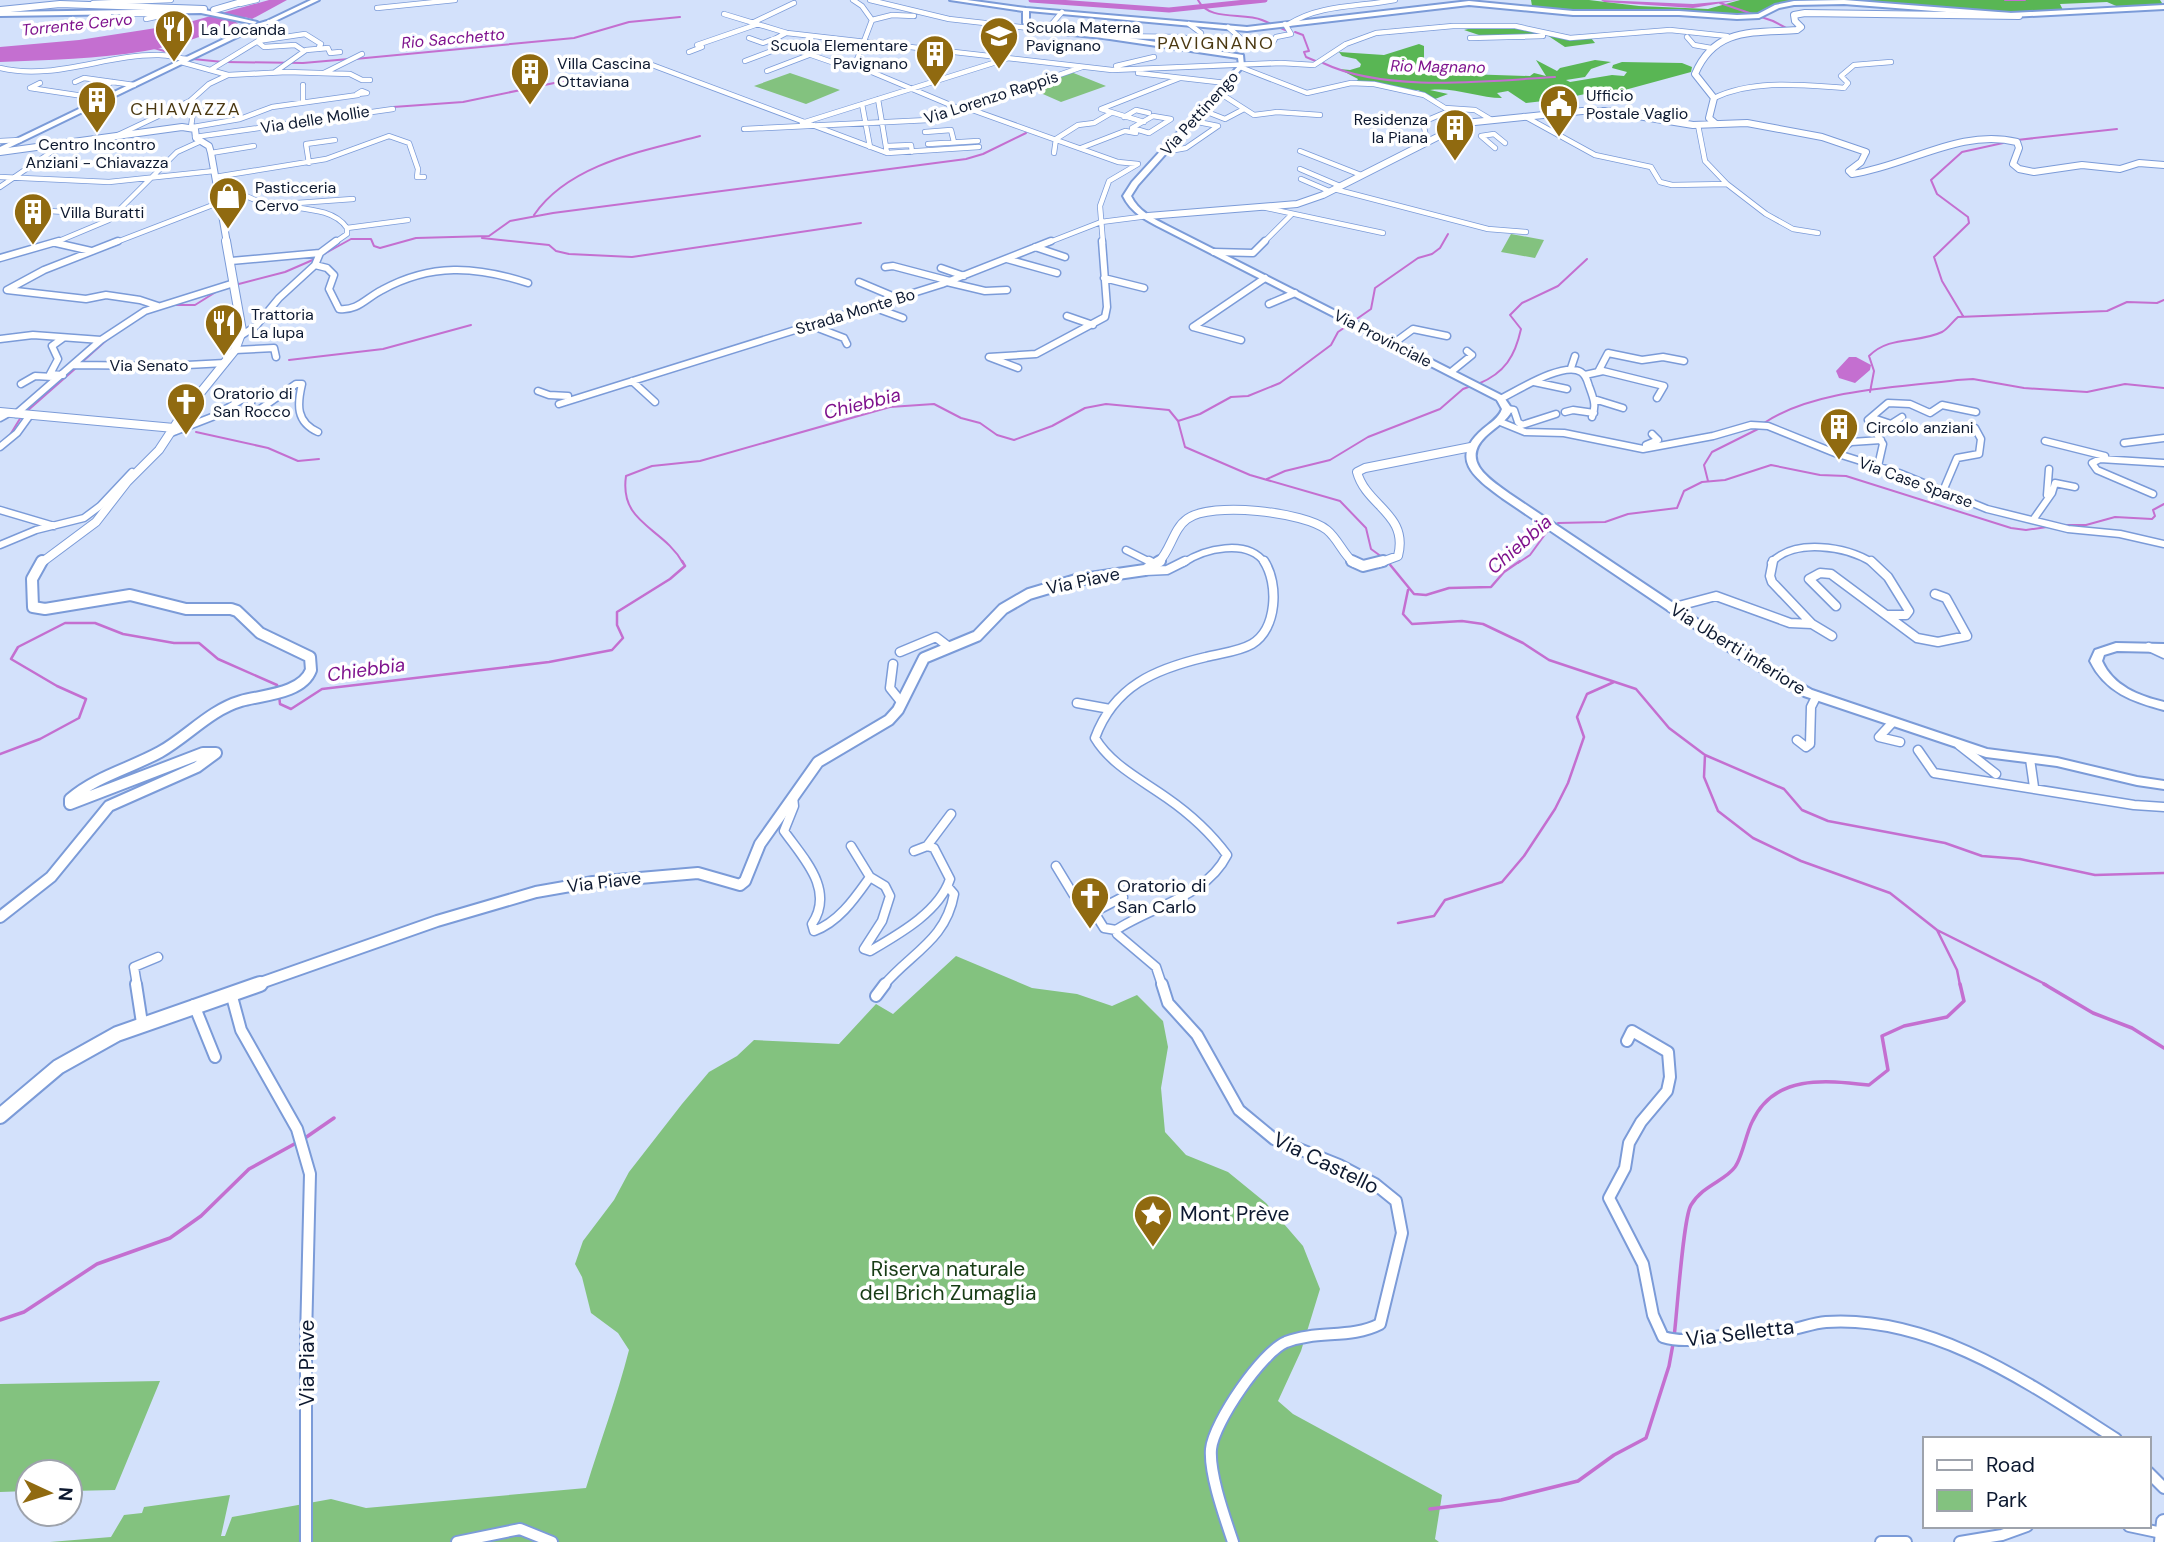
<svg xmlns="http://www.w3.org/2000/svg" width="2164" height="1542" font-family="'DM Sans',sans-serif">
<rect width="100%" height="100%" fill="#d3e1fb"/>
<path fill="#83c27f" d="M1071,72l35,14 -45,16 -34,-15z
M790,73l50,17 -34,14 -52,-18z
M1511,234l33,6 -9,18 -34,-6z
M956,956l76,32 45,6 35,12 25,-11 26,26 5,26 -7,41 4,44 21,23 42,17 38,31 37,43 17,43 -19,62 -23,50 15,13 149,81 -7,44 4,3h-1389l61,-5 13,-22 18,-2 2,-6 86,-12 -9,41h4l7,-19 99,-18 35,9 220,-20c14,-46 31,-91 43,-138l-11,-17 -27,-20 -9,-36 -7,-13 8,-23 31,-41 15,-28 53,-68 27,-32 28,-16 17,-16 85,4 37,-40 17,10z
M160,1381l-45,109 -45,1v-19h-42v19l-28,1v-108z"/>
<path fill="#59b654" d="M1531,0h58l50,6 69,3 32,-9h420l4,6 -43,2 -14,-6 -47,2 3,6 -49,4 -115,-9 -100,-3 -25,3 -17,11 -197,-5 -28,-5z
M1476,27h38l50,12 27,-1 4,5 -30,4 -18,-12h-68l-15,-5z
M1419,44l5,2v13l5,6h18l9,8 9,1 65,2 4,-3 12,3 -10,-16 21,11 3,-3 35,-8 16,2 -20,7 -6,8 -19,3 4,2 42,-7 12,1 3,-4 -15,-4 1,-3 9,-3 60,1 10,4 -1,5 -70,19 -26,1 -34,7 -35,4 -18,-12 -11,2 5,5c-23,0 -47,-11 -72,-8l18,4 -13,5 -17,-9 -13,1 -49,-9 2,-3 -19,-10 11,1 10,-3 1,-3 -5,-5 -14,-3 -3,-4 45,3z"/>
<path fill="#c46fd0" d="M269,0h18l-35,19 -8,-2 -9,4 3,3c-31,10 -61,22 -93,27 -48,8 -96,9 -145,11v-15l79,-7 103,-16z
M1849,357h7l15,8 -1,5 -15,13 -16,-5 -3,-7z"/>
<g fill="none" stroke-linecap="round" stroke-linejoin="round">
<path stroke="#c46fd0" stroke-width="2" d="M1198,0c11,22 45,12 64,20 10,4 16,8 27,11
M2005,0h20
M1720,3l53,18 15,8
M1295,32l8,3 6,16 -5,1 2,5 12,5
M154,48l24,7
M193,59l30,3
M355,59l219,-21 55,-16 51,-5
M226,62l77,1 46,-4
M1323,63c63,30 163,18 232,14
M393,107l70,-5 115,-24
M2017,140l100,-11
M534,215c35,-51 109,-64 166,-79
M482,238l67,7 7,6 13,3 63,3 229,-34
M324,254l27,-15h20l3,7 6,2 36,-10 73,-2 21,-15 43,-8 413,-54 17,-5 43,-21
M235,285l50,-13 30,-13
M170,305h25l24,-15
M1963,316l-21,-35 -8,-24 35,-34 -1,-6 -31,-23 -6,-14 31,-28 41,-9
M289,360l94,-11 88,-24
M81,363l29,-26
M1478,384c27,-11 37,-28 43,-55l-11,-14 12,-12 36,-17 29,-27
M1870,392l4,-21 -5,-15c21,-21 48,-12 73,-24 6,-3 10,-10 16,-15l149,-6 20,-9 30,1 7,-3
M26,412l50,-44
M1178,421l22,-7 31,-17 17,-1 32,-13 51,-38 7,-13 33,-23 4,-21 43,-30 14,-4 8,-6 8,-14
M1764,423c51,-34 133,-35 193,-43l16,-1 51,9 63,4 38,-8 39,4
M196,432l72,16 30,13 21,-2
M10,435l11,-18
M1267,479l18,-8 45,-11 38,-23 72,-28 23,-20 8,-3
M1708,481l-4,-16 8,-13 48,-24
M2061,525h25l29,-8 37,2 3,-3 -2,-6 11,-6
M1387,561l2,2
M683,563c-20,-36 -64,-39 -57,-87l26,-10 48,-5 190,-54 44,-3 27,14 19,5 17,12 17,5 38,-14 33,-18 21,-4 63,6 9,11 7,26 65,28 90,26 26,27 5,21 11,8
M1518,563l12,-8 16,-22 12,-10 47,-1 23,-8 49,-6 7,-17 18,-9 23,-2 46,-15 49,10 26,1 165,52 15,2 21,-3"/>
<path stroke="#c46fd0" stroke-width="2.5" d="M1387,561l27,33 12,1 23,-7 42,-1 13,-15 16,-11
M1408,590l-5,24 9,10 50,-3 21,3 40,19 26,17 87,29 33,39 36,27 79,34 18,21 26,11 117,22 37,13 38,3 75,16 69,-2
M279,695l1,9 11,5 31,-20 227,-27 63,-12 11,-12 -6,-13v-13l53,-33 15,-13 -3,-5
M0,754l40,-15 39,-21 7,-19 -29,-13 -46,-27 7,-12 47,-24h30l28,11 51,9h25l19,16 59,26 1,3
M1705,755l-1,22 14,34 35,27 48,23 89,32 47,37 110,55
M1398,923l36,-7 11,-16 57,-18 22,-26 31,-47 13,-26 16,-46 -7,-20 10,-23 27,-12
M1937,930l20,40 3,15"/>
<path stroke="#c46fd0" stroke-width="3.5" d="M2044,984l49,29 39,15 32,20
M305,1138l29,-20
M0,1320l24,-8 73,-48 73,-26 31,-22 48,-47 49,-27
M1674,1337c3,-22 9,-119 17,-132 12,-20 34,-24 44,-38 7,-9 11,-33 17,-45 22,-48 73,-42 117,-37l19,-15 -6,-34 22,-10 43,-9 17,-16 -4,-17
M1430,1509l71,-9 77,-19 36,-26 32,-17 23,-72 4,-22"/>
<path stroke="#c46fd0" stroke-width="5" d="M1031,0l138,10 96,-10"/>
<path fill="#c46fd0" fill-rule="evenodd" d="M1601,0l92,4 46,-4 -46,8 -89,-6z"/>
<g stroke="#7b9bd8" stroke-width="6">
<path id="minor-far3" d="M853,0l9,6 10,14 -17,45 105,44
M870,0l79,19 80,9
M93,3l78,-3
M240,4l17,-4
M377,8l78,-8
M129,14h40l-23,5
M724,14l63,19 325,37 169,-7 33,2 32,-21 30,-11 77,-7h62l55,12 100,-8 57,6
M93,15l16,-1
M872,20l20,-5 22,1
M752,23l42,-20
M1189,24l12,9 2,12
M1289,24c31,-20 71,-17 106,-24
M1050,26l12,-14
M1028,27l65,4
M1228,27l20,18
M786,33l-15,8 75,26 9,-2
M1103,36l80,1 20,7
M1687,37l7,8 17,3
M749,38l14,5 8,-3
M1470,38l73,-2
M258,41l47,-7 16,10 -2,3
M259,43l5,4 31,-2 9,6
M1197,50l75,-6 4,-7 15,-3 -6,-10
M689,52l13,-5 -5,-2 61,-21
M745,61l40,-15
M181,62l47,13
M644,62l243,91 92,-6
M1116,66l38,-9
M1240,67l67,26 44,-10 23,1 50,11 21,13 30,2 15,9
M0,68c53,13 107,-14 159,-13 9,0 19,3 28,4
M212,69l46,-28 14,-17 -3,-2
M767,71l42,-16
M275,72l31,-22 22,-2 2,5 10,-1
M324,73l38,-19
M1138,73l88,10
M75,82l9,-4 50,7
M40,83l-10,5 53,8 29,-14
M303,85v17
M362,91l5,2 -10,1z
M1218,92l36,23 23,-3 43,3
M1714,98c39,-19 88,-13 130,-10l4,-5 -7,-7 13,-11 37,-3
M878,99l9,54
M190,101l3,11 -2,15
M862,104l8,43
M964,107l154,55 20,2 -29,17 -9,25 3,37
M1202,110l23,9 19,-10
M1153,116l18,3 -22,14 -17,-5z
M1524,116l71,39 56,12 9,15 12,3 55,-1
M1124,117l12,-7 13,3
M1144,122l-43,-13 79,-31
M802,123l204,-64
M1399,124l25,-3
M1698,125l7,36 22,23 39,30 27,15 25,4
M193,127l47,-8 32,-12 86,-12
M744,129l185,-9 153,-53
M925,132l26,-2 3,12
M116,136l74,-35 19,-17 19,-9 59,-3 63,2 12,6h8
M195,137l198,-28
M1056,139l22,-14 16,-2 17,-10
M0,141l20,-1
M1427,141l-4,-19 26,-11
M928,144l50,-3
M887,146l24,-1 1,7
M1081,148l44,-17 11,2
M1495,148l-14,-12 13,-2 11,9
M1300,151l61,24
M1164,152l22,-4 32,-22 -25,-5
M211,153l43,-7
M1054,153l2,-14
M309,163l-3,-19 29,-4
M1300,169l40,17
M224,176c28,46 100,18 123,52
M0,177l109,5 105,-11
M215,177l111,-18 63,-23 20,7 9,26 -1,8h7
M1301,179l28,12
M0,187l63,-43
M1334,189l154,40 38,3
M283,204l70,-5
M1262,207l121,26
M33,210l81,5
M347,228l61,-8
M54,243l55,-23 68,-68 22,-10
M114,243l130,-50
M334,243l13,-9v-6
M1047,243l54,-21 47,-6
M1263,243l29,-29"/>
</g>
<g stroke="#7b9bd8" stroke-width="9">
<path id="minor-far2" d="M118,241l-74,29 -37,20 79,9 20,-4 34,5 18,6
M56,243l35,8
M1035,247l30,10
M1214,252l39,1 12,-12
M0,258l59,-17
M1007,259l50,14
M231,261l89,-8
M315,265l12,3 7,7 -5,14 10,20c19,2 27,-11 43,-19 49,-27 94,-24 146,-7
M885,267l8,-1 57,15
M941,268l23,8
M1104,278l40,10
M859,282l38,16
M947,282l38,9 22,-1
M1269,304l26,-11
M870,306l33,12
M1067,316l26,9
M810,325l34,13 3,6
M1193,327l72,-49
M1193,327l48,13
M242,335l14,-9 23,-28 36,-33 5,-12 16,-12
M63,338l-11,8 6,13 -8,15 13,1
M0,339l33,-4 68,5
M1394,343l19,-14 34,7
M235,350l39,-2 2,9
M73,365l95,1 57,-3
M1018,368l-29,-11 47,-3 69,-37 2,-10 -5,-66
M1571,368l4,-12
M1451,372l21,-17 -5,-4
M1598,372l10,-19 34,7 21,-3 21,4
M1585,375l18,-4 61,15 -7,12
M632,381l23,21
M1534,382l33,7
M21,384l14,-8 18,1
M538,391l11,4 19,1v5
M1500,399c17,-8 63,-38 81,-27 5,3 6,8 8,14 4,11 8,19 3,31
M1594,399l29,9
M559,404l383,-120 109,-43
M1507,409l7,1 4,12 4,3 34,-11
M1565,412l8,-2 21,3
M16,414l85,-74 44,-29 89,-28
M0,418l9,-5
M1873,418l18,6 11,-7
M1498,421l27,11 39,1 79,16 70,-13 38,-11 17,1 67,27 64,20 88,36 81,20 52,5 44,10
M171,433l41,-16 38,-22h4l-7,18 6,1 43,-30h6c-5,21 -6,38 16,48
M2045,441l60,15
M2124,443l40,-5
M1646,445l12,-5 -6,-6
M0,447l17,-14 13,-18
M1835,453l16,-11 30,-2
M1878,466l5,-22 -15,-24 20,-17 22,1 20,9 12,-8 34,7
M1943,491l14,-33 22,-4 2,-15 -6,-11
M2153,494l-56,-24 -5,-7 8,-4 64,4
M2047,495l2,-26
M0,510l54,16
M2033,520l19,-27 3,-10 20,4
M0,545l36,-15 48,-12 16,-12 32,-34
M1126,550l26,13
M1183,563c21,-14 64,-25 82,0
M1771,563c23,-25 75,-17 102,0"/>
</g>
<g stroke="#7b9bd8" stroke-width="11">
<path id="minor-far1" d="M1149,561l7,4
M1871,561l17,16 21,34 -3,4h-19
M1145,571l22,-1 18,-9
M1836,606l-27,-27 11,-6 11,1 86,64 21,4 29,-6 -21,-38 -11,-4
M1671,608l45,-12 74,27 22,1 -40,-42 -2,-6 3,-15
M1812,624l20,12
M2149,647l15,7
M900,652l36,-15 13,10
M893,664l-3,24 12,15
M1077,703l33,6
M1892,723l-13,14 21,5
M1797,740l9,7 4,-3 1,-37 5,-10
M1959,745l37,29
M1918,750l16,23 200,32 30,2
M2030,759l4,28
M793,797l1,9 -10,25c20,28 51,59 28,93l2,7c25,-9 41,-33 56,-54l15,9 5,10 -8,25 -18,28 6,2c29,-17 69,-39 80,-72l-16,-31 -7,-2
M851,846l19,31
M914,851l13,-5 24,-32
M1056,866l17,28 21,18 10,16 12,2
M1094,912l29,-15
M137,985l-3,-18 24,-10
M884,985c27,-32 62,-45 70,-91l-6,-7
M1162,985l-6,-18 -39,-33 -1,-4c36,-24 90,-33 111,-75 -17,-23 -37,-41 -60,-57 -25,-18 -56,-33 -72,-60 19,-52 60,-69 111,-81 15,-4 32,-5 46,-13 25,-15 27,-60 12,-83"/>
</g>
<g stroke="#7b9bd8" stroke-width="14">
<path id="minor" d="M136,984l6,39
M1162,984l6,19 29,32 42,75 35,29 65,26 36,19 21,17 6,32 -22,91c-29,15 -63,6 -94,18 -24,10 -72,80 -75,107 -2,25 14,69 22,93
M231,993l10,37 56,99 13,45 -4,164v204
M876,996l9,-12
M194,1005l21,52
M1627,1041l5,-10 36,21 2,25 -3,14 -26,31 -12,21 -4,25 -16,30 34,66 10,51 10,22c23,7 45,0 68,-2 20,-1 39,-1 58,-5 12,-2 24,-7 37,-8 107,-7 204,62 290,117
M2148,1472l16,16
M2129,1526l33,7
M457,1542l63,-13 32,13
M1881,1542h25
M1960,1542l42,-7 25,-9"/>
</g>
<g stroke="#7b9bd8" stroke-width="8">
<path id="tertiary-far3" d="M0,10l60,-6 144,5
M214,10l34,-10
M1716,124l-7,-6 5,-20 -19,-24c20,-47 58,-41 102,-44l4,-3 -6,-6 -1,-6 11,-2 214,3
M0,152l182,-25 13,2 1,9 13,8 2,7 16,90
M1148,216l149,-12 26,-9 142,-72 117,-12h25l86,14 54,-2 75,14 44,15 -5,10 -12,9 3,3c56,-8 108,-46 165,-32l2,6 -6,16 6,5 15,3 48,-7 38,4 19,-6 25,2"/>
</g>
<g stroke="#7b9bd8" stroke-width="10">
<path id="tertiary-far2" d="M0,412l174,16
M41,563l55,-41 31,-40 32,-32 21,-32 55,-68 7,-19 -16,-90
M1158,563c13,-13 15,-34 29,-44 24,-18 118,-7 140,11 11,9 16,24 27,33
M1379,563l19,-7c11,-42 -32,-50 -41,-84l8,-4 106,-21"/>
</g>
<g stroke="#7b9bd8" stroke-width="14">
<path id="tertiary-far1" d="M1352,561l11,5 20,-5
M0,917l51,-40 58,-71 88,-39 19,-14h-13l-133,51v-5c27,-23 59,-30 90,-47 27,-15 50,-42 81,-51 21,-6 61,-7 70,-31l-1,-13 -50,-24 -23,-22 -6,-2h-45l-56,-14 -85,14 -12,-2 -1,-28 10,-18
M255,985l182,-64 99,-29 57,-10 105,-9 42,12 5,-4 15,-37 58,-82 71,-42 9,-10 26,-52 53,-22 26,-27 26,-15 47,-14 69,-10 15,-9"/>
</g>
<g stroke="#7b9bd8" stroke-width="18">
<path id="tertiary" d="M0,1116l58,-49 59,-33 143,-50
M2162,1542l2,-20"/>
</g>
<g stroke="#7b9bd8" stroke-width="4">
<path id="secondary" d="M311,0h8l-48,23 -13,4 -258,125v-5l253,-122 14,-4z
M950,0h17l59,8 221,19 222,-26 104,10h106l58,4 21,-1 17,-9 19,-4 50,-1 167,13 153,-8v4l-153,8 -167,-13 -50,1 -15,3 -20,10 -22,1 -58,-4h-106l-104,-10 -222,26 -218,-20v12l5,4 69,7 140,21 1,11 -106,119 -7,11c7,15 23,23 37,30l335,170 9,13 -2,5c-7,10 -17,15 -25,23 -25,25 6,43 25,57l244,163 58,33 175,59 70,9 80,19 27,4v8l-27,-4 -80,-19 -71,-9 -182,-61 -58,-33 -244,-165c-27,-20 -54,-39 -19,-69 7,-6 16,-11 19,-20l-5,-9 -334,-171c-16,-8 -32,-16 -40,-33l9,-14 107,-117 -1,-7 -135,-20 -71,-7 -9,-8v-12z
M201,9l56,13 -3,2 -53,-11 -201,3v-4z
M2116,643l48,1v8l-47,-1 -13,4 -2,6c11,25 37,35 62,41v8c-31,-8 -59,-18 -74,-49l5,-11z"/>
</g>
<use href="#minor-far3" stroke="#fff" stroke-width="4.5"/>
<use href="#minor-far2" stroke="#fff" stroke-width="6"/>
<use href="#minor-far1" stroke="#fff" stroke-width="8"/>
<use href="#minor" stroke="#fff" stroke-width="10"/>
<use href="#tertiary-far3" stroke="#fff" stroke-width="6"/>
<use href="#tertiary-far2" stroke="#fff" stroke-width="8"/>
<use href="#tertiary-far1" stroke="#fff" stroke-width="10"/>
<use href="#tertiary" stroke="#fff" stroke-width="14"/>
<use href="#secondary" fill="#fff" fill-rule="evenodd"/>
</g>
<defs>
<g id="restaurant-pin" transform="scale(2.0125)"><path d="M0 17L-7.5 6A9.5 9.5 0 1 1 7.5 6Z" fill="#906a10" stroke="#fff"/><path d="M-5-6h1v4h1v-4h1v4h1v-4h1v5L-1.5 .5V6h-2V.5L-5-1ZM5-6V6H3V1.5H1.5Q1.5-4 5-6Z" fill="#fff"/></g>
<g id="school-pin" transform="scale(2.0125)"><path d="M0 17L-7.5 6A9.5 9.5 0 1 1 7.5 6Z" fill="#906a10" stroke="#fff"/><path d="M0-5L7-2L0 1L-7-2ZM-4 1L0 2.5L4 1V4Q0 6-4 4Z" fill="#fff"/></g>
<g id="building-pin" transform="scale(2.0125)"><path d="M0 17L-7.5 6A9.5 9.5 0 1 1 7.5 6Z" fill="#906a10" stroke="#fff"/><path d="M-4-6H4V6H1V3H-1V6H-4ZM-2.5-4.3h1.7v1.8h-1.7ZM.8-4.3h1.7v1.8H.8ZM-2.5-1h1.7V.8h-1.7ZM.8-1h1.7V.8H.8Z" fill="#fff"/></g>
<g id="civic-pin" transform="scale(2.0125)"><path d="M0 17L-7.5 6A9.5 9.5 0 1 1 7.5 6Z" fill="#906a10" stroke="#fff"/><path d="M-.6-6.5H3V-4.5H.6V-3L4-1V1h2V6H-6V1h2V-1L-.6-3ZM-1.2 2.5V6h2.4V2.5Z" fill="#fff"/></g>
<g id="shop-pin" transform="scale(2.0125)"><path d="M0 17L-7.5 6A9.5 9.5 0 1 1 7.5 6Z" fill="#906a10" stroke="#fff"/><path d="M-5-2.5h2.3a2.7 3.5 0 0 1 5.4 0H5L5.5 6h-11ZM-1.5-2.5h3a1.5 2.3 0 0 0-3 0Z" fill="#fff"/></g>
<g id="church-pin" transform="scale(2.0125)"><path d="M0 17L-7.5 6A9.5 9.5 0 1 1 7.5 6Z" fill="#906a10" stroke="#fff"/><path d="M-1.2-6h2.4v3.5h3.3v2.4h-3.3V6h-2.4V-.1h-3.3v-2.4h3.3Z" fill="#fff"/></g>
<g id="sight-pin" transform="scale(2.0125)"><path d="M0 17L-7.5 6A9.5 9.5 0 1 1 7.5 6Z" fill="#906a10" stroke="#fff"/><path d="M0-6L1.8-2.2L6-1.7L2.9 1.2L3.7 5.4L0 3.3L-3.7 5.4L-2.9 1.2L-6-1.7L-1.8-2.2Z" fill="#fff"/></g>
</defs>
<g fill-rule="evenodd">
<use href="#restaurant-pin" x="174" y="29"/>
<use href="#school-pin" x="999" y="36"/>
<use href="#building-pin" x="935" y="54"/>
<use href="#building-pin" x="530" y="72"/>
<use href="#building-pin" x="97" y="100"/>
<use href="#civic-pin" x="1559" y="104"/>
<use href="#building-pin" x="1455" y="128"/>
<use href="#shop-pin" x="228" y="196"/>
<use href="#building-pin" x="33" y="212"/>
<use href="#restaurant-pin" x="224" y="323"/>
<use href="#church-pin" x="186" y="402"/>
<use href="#building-pin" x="1839" y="427"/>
<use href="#church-pin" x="1090" y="896"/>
<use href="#sight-pin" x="1153" y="1214"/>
</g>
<g text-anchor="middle" stroke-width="7" stroke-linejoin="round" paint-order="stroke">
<g font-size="16" font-style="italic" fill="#7f128d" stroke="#fff">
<text transform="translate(77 24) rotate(-6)" y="6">Torrente Cervo</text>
<text transform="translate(453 38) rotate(-5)" y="6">Rio Sacchetto</text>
<text transform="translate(1438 66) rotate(1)" y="6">Rio Magnano</text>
</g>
<g font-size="16" fill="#0d1930" stroke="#fff" text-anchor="start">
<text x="1026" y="33">Scuola Materna<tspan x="1026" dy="18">Pavignano</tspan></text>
<text x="201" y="35">La Locanda</text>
<text x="908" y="51" text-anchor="end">Scuola Elementare<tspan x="908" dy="18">Pavignano</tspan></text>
<text x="557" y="69">Villa Cascina<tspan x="557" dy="18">Ottaviana</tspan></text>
<text x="1586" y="101">Ufficio<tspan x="1586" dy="18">Postale Vaglio</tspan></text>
<text x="1428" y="125" text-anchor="end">Residenza<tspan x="1428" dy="18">la Piana</tspan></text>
<text x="97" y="150" text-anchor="middle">Centro Incontro<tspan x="97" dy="18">Anziani - Chiavazza</tspan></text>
<text x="255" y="193">Pasticceria<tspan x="255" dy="18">Cervo</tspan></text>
<text x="60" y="218">Villa Buratti</text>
<text x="251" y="320">Trattoria<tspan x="251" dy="18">La lupa</tspan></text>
<text x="213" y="399">Oratorio di<tspan x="213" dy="18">San Rocco</tspan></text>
<text x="1866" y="433">Circolo anziani</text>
</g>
<g font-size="16" fill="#0d1930" stroke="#fff">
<text transform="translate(991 97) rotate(-18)" y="6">Via Lorenzo Rappis</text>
<text transform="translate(1199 113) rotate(-48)" y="6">Via Pettinengo</text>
<text transform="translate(315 119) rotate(-9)" y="6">Via delle Mollie</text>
<text transform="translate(855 311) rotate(-17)" y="6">Strada Monte Bo</text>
<text transform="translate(1383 338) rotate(27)" y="6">Via Provinciale</text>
<text x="149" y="371">Via Senato</text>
<text transform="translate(1916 482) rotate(20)" y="6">Via Case Sparse</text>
</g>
<g font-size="18" letter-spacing="2" fill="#4b3912" stroke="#fff">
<text x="1216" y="49">PAVIGNANO</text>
<text x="186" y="115">CHIAVAZZA</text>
</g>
<g font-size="18" fill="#0d1930" stroke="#fff">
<text transform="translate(1083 581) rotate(-12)" y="6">Via Piave</text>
<text transform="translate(1738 649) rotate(32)" y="6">Via Uberti inferiore</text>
<text transform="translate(604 882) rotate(-7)" y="6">Via Piave</text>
</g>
<g font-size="18" fill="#0d1930" stroke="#fff" text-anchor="start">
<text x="1117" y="892">Oratorio di<tspan x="1117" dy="21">San Carlo</tspan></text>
</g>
<g font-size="19" font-style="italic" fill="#7f128d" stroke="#fff">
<text transform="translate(862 403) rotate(-14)" y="7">Chiebbia</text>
<text transform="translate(1519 544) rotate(-41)" y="7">Chiebbia</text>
<text transform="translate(366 669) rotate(-8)" y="7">Chiebbia</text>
</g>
<g font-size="21" fill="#0d1930" stroke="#fff">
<text transform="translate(1326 1163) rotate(26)" y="7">Via Castello</text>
<text transform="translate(1740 1333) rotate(-7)" y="7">Via Selletta</text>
<text transform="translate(307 1363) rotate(-90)" y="7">Via Piave</text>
</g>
<g font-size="21" fill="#0d1930" stroke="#fff" text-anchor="start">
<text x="1180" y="1221">Mont Prève</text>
</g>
<g font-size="21" fill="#173c15" stroke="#fff">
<text x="948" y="1276">Riserva naturale<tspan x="948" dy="24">del Brich Zumaglia</tspan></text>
</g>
</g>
<rect x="1923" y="1437" width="228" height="91" fill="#ffffff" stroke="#9ea3ac" stroke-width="2"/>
<rect x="1937" y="1460" width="35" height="10" fill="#ffffff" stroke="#9ea3ac" stroke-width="2"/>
<text x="1986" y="1472" font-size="21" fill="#0d1930">Road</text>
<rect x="1937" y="1490" width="35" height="21" fill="#83c27f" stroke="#9ea3ac" stroke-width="2"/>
<text x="1986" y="1507" font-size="21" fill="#0d1930">Park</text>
<g transform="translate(49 1493) rotate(94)"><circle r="33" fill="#ffffff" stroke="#9ea3ac" stroke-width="2"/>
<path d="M0-5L12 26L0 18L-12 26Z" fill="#906a10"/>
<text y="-10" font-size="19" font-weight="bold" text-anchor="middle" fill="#0d1930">N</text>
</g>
</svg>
